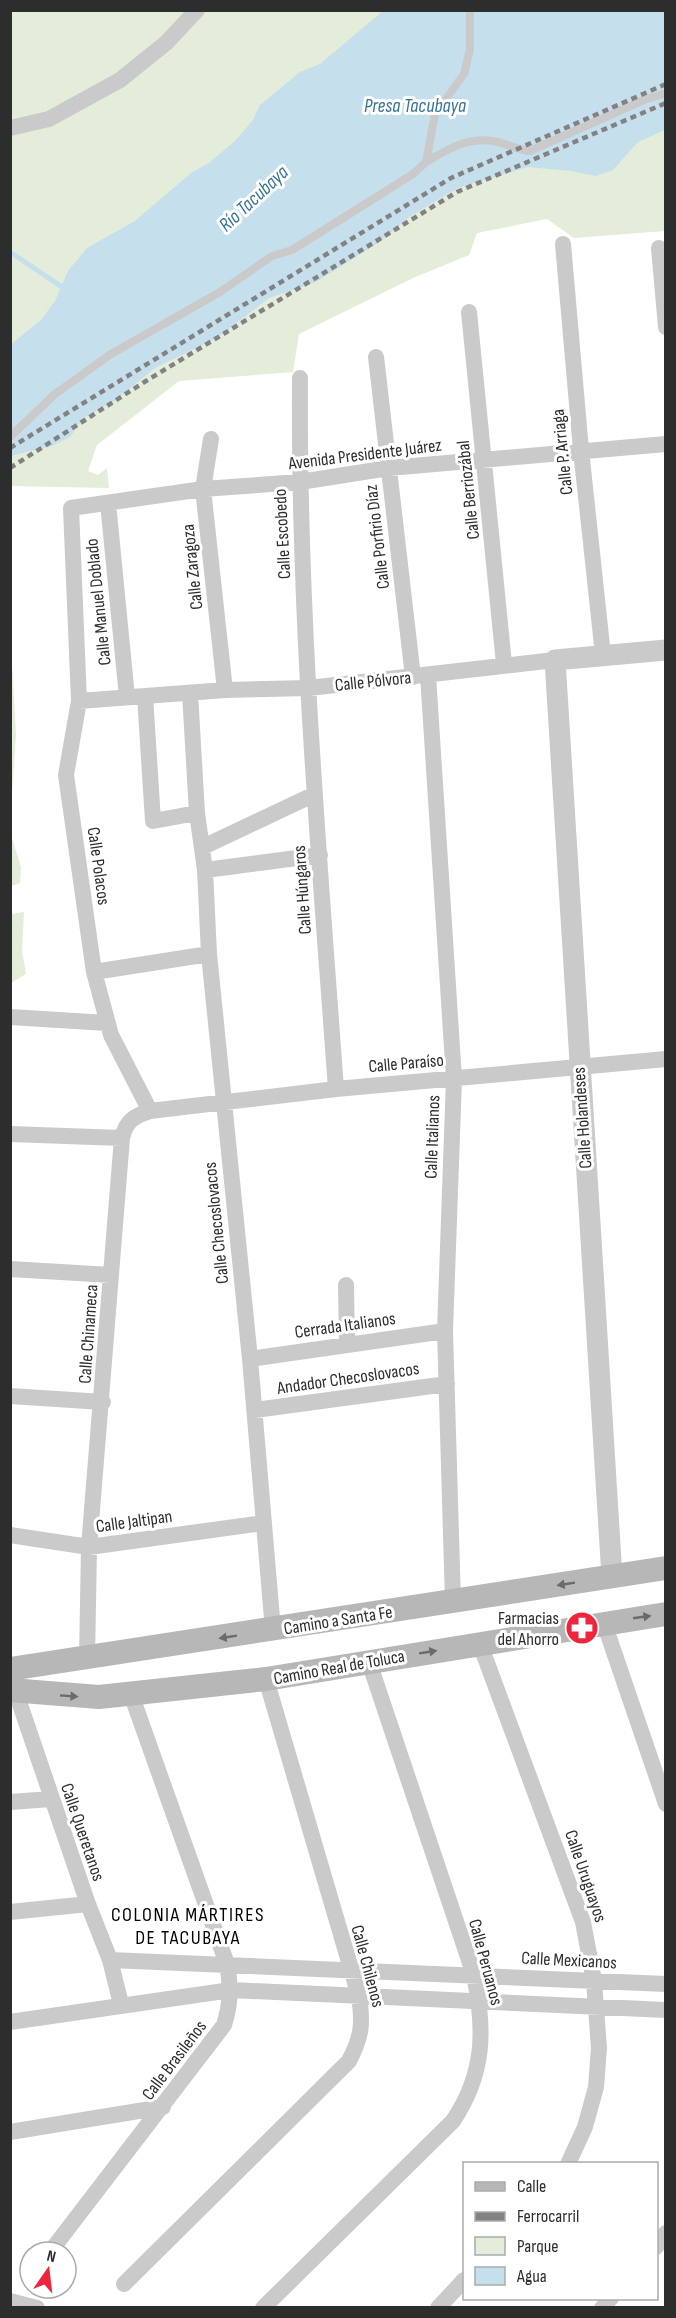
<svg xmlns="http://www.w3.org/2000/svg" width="676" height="2318" font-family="'Sofia Sans Condensed',sans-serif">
<rect width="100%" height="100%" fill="#fff"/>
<path fill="#e4ecda" d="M10,11h379l-378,348z
M665,33v198l-91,7 -27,-19 -70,14 -8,22 -56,23 -114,56 -6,38 -114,9 -82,64 -9,26 10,4 9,-7 2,20 -98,-2 -1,-87z
M11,645l5,90 -5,73h-1z
M10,832l11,35 -1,16 -9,3z
M24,912l-2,39 4,23 -15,9v-69z"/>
<path fill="#c5dfed" d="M383,11h282v119l-27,12 -25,28 -17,6 -25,-5 -43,-4 -70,21 -49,29 -28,24 -65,41 -47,16 -52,40 -62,30 -42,34 -30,16 -13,19 -18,9 -42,10v-111l31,-25 14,-19 13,-30 19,-23 48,-27 56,-48 18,-10 26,-22 18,-21 7,-15 11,-9 29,-24 20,-8z"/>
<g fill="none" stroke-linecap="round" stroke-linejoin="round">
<path stroke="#c5dfed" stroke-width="5" d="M10,252l58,39"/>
<path stroke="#cacaca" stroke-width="8" d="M426,162c22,-13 44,-27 72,-20 11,3 21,8 32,9l114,-51 22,-7
M10,437l45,-43 56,-40 109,-62 52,-36 20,-6 121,-76 13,-12 9,-48 29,-40 6,-25v-39"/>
<path stroke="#cacaca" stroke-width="16" d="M10,128l39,-9 71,-39 46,-37 31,-33
M563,244l18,206 22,205
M659,248l7,79
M469,312l35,352
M376,357l37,320
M300,378c-2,238 19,474 36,711
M211,439l-8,50 22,201
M108,503l19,194
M428,675l26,404 -9,252 8,271
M190,693l7,120 8,57 4,84 41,405 23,271
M145,696l8,125 44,-8
M79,701l146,-11 84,-2 246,-28
M203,847l110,-52
M205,870l115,-15
M94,972l115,-18
M10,1017l97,6
M150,1111l-39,-76 -17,-63 -28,-197 13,-74 -8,-193 132,-19 97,-7 89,-14 277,-24
M10,1134l112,4
M10,1269l101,6
M346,1285l1,59
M250,1359l195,-28
M10,1396l93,6
M255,1410l192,-26
M10,1535l79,12 174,-24
M604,1623l62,181
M480,1644l103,278 11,59 5,67 -3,39 -11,40 -17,37
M87,1659l2,-112 33,-409c4,-17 12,-22 28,-27l186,-22 330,-30
M12,1681l76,223 22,56 11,44
M10,1802l41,-3
M10,1912l78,-8
M110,1960l556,24
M10,2022l221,-32 435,20
M10,2132l153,-25
M656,2247l10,-14
M50,2252l174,-227c7,-22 7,-38 3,-61l-96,-270
M124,2284l225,-223c13,-25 14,-37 10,-65l-93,-317
M10,2301l27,7
M263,2308l190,-187c32,-48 32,-91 21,-146l-105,-313
M438,2308l26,-28
M602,2308l9,-10"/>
<path stroke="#cacaca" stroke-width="21" d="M612,1577l-57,-917 111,-10"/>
<path stroke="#b7b7b7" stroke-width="24" d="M10,1669l656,-101
M10,1690l89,7 167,-18 400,-65"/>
<path stroke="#828282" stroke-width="4.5" stroke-dasharray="6 4.5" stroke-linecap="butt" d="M10,448l441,-270 215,-94
M10,468l136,-87 311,-189 209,-89"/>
</g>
<defs><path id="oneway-solid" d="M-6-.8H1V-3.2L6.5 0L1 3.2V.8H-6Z" transform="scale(1.5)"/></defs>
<g fill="#6b6b6b">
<use href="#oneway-solid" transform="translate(566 1584) rotate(171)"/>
<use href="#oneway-solid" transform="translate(642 1617) rotate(-8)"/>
<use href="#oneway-solid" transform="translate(228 1637) rotate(171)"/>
<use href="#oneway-solid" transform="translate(428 1652) rotate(-9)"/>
<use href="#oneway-solid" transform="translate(69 1696) rotate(4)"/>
</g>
<defs>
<g id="pharmacy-disc" transform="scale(1.725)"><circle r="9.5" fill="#ef253d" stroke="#fff"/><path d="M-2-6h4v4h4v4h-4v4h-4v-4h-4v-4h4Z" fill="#fff"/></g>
</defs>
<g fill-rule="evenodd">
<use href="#pharmacy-disc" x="582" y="1628"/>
</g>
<g text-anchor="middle" stroke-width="6" stroke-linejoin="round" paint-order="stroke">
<g font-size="18" fill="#2d2d2d" stroke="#fff">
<text transform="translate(562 452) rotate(-96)" y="6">Calle P. Arriaga</text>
<text transform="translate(365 454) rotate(-7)" y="6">Avenida Presidente Juárez</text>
<text transform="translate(468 490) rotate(-96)" y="6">Calle Berriozábal</text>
<text transform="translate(282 534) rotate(-93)" y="6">Calle Escobedo</text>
<text transform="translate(377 537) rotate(-97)" y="6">Calle Porfirio Díaz</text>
<text transform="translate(192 567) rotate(-96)" y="6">Calle Zaragoza</text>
<text transform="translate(98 602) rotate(-96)" y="6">Calle Manuel Doblado</text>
<text transform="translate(373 681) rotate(-6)" y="6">Calle Pólvora</text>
<text transform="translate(99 866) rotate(82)" y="6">Calle Polacos</text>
<text transform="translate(302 890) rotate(-94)" y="6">Calle Húngaros</text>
<text transform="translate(406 1063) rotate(-5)" y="6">Calle Paraíso</text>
<text transform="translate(582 1118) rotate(-94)" y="6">Calle Holandeses</text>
<text transform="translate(432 1137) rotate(-88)" y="6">Calle Italianos</text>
<text transform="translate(216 1223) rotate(-96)" y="6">Calle Checoslovacos</text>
<text transform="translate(345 1325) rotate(-8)" y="6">Cerrada Italianos</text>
<text transform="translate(88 1334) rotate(-86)" y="6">Calle Chinameca</text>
<text transform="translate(348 1378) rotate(-8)" y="6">Andador Checoslovacos</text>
<text transform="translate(134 1521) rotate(-8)" y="6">Calle Jaltipan</text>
<text transform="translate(338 1620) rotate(-9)" y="6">Camino a Santa Fe</text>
<text transform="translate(339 1667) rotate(-10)" y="6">Camino Real de Toluca</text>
<text transform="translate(83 1832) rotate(71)" y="6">Calle Queretanos</text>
<text transform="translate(586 1876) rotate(71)" y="6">Calle Uruguayos</text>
<text transform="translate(569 1960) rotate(3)" y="6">Calle Mexicanos</text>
<text transform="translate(486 1962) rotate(75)" y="6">Calle Peruanos</text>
<text transform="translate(368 1966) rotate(75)" y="6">Calle Chilenos</text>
<text transform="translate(174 2060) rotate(-53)" y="6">Calle Brasileños</text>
</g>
<g font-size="18" fill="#2d2d2d" stroke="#fff" text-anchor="end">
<text x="559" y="1624">Farmacias<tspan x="559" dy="21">del Ahorro</tspan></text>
</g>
<g font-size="20" font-style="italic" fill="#377493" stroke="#fff">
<text x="415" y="112">Presa Tacubaya</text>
<text transform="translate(253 198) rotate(-43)" y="7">Río Tacubaya</text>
</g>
<g font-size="20" letter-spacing="1.5" fill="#000" stroke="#fff">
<text x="188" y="1921">COLONIA MÁRTIRES<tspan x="188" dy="23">DE TACUBAYA</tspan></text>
</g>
</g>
<rect width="676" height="2318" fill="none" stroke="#2d2d2d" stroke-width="24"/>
<rect x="463" y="2162" width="195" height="138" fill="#ffffff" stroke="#ababab" stroke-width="1.5"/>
<rect x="475" y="2182" width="30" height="9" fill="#b7b7b7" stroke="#ababab" stroke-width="1.5"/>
<text x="517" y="2192" font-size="18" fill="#2d2d2d">Calle</text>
<rect x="475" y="2212" width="30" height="9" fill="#828282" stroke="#ababab" stroke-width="1.5"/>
<text x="517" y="2222" font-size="18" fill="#2d2d2d">Ferrocarril</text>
<rect x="475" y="2237" width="30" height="18" fill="#e4ecda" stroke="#ababab" stroke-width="1.5"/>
<text x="517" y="2252" font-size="18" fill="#2d2d2d">Parque</text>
<rect x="475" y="2267" width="30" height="18" fill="#c5dfed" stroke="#ababab" stroke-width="1.5"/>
<text x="517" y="2282" font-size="18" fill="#2d2d2d">Agua</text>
<g transform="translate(48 2270) rotate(14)"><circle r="28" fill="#ffffff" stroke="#ababab" stroke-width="1.5"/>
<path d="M0-4.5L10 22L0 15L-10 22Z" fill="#ef253d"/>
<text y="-9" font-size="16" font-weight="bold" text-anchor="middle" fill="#2d2d2d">N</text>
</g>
</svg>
